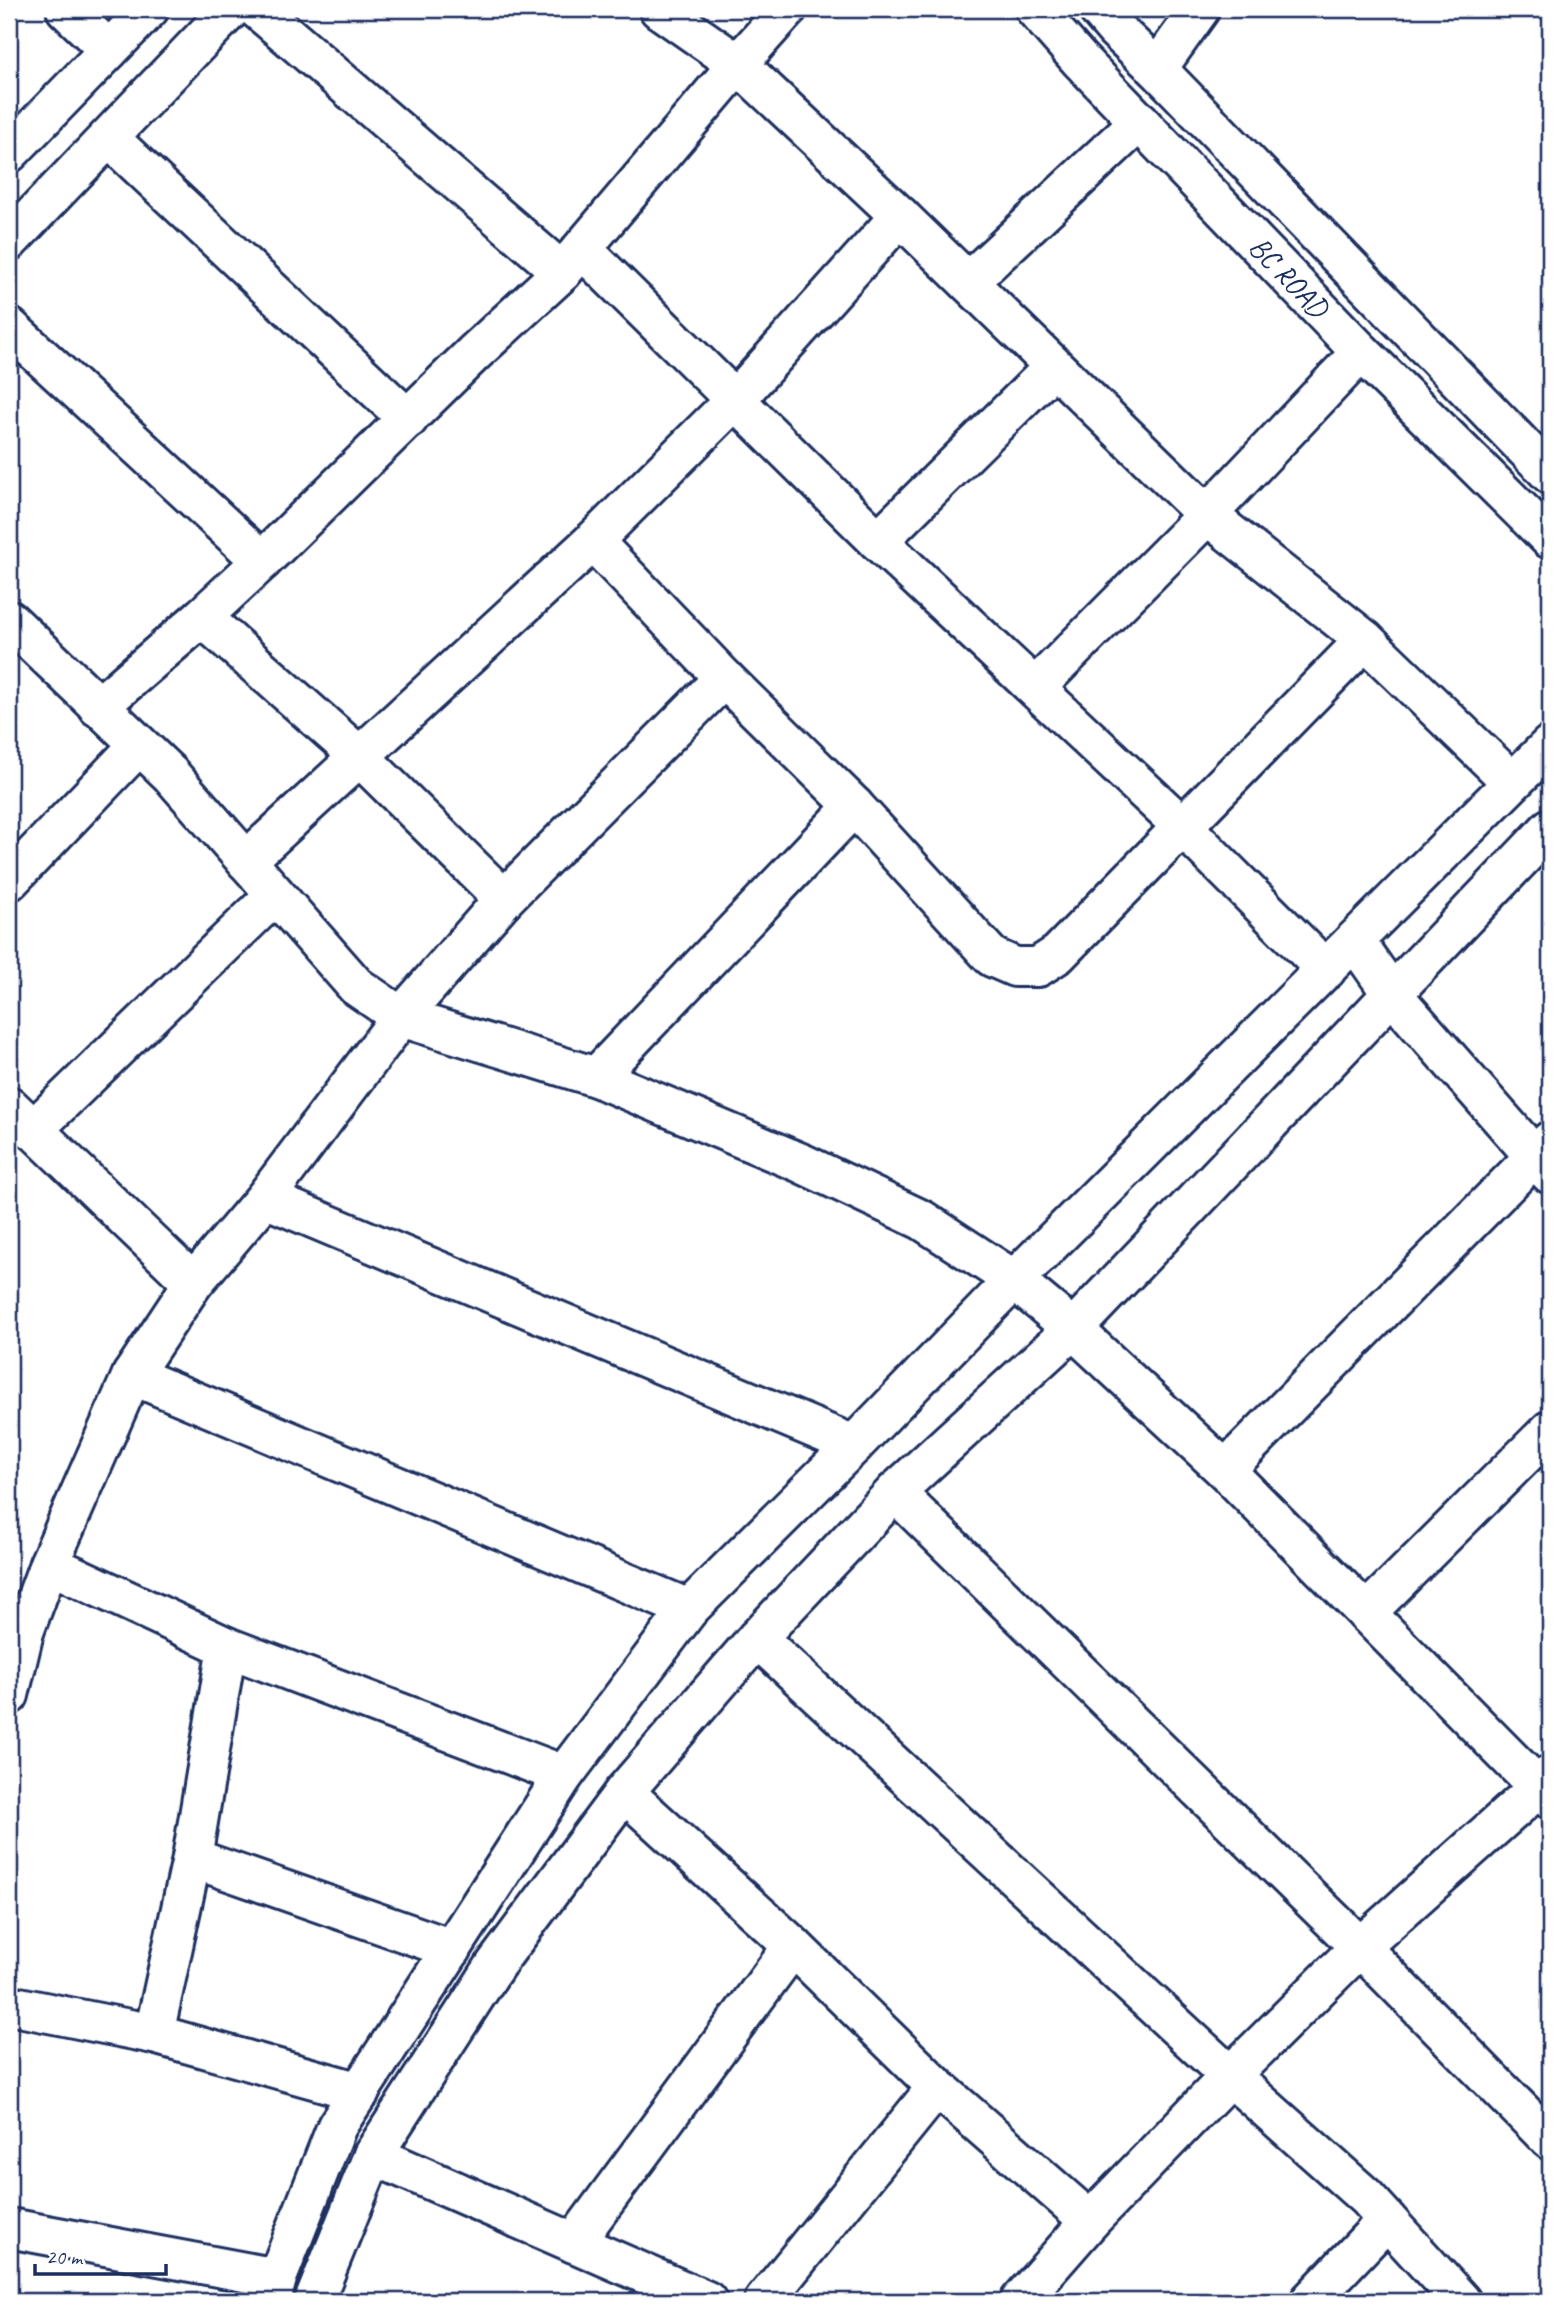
<svg xmlns="http://www.w3.org/2000/svg" width="1559" height="2310" font-family="Caveat,sans-serif">
<rect width="100%" height="100%" fill="#fff"/>
<filter id="ink" filterUnits="userSpaceOnUse"><feTurbulence type="fractalNoise" baseFrequency=".0143" numOctaves="2"/><feDisplacementMap in="SourceGraphic" scale="14" xChannelSelector="R" yChannelSelector="G"/><feConvolveMatrix kernelMatrix="1 2 1 2 8 2 1 2 1" color-interpolation-filters="sRGB"/></filter>
<g filter="url(#ink)">
<g fill="none" stroke-linecap="round" stroke-linejoin="round">
<g stroke="#1b2f5e" stroke-width="44">
<g id="minor">
<path d="M66,9l43,41"/>
<path d="M257,9l305,263"/>
<path d="M659,9l79,55 162,152 307,299 158,125 147,142"/>
<path id="s1" d="M1035,9l44,50 282,293 189,187"/>
<path d="M1098,9l17,20 42,40 393,405"/>
<path d="M1157,69l43,-60"/>
<path d="M109,138l299,281"/>
<path d="M9,153l140,-144"/>
<path d="M9,241l222,-232"/>
<path d="M583,250l295,291 305,286 143,143"/>
<path d="M968,282l172,-161"/>
<path d="M9,327l253,234"/>
<path d="M593,541l131,137 130,128 138,151 23,10h23l20,-13 307,-314"/>
<path d="M878,541l176,-174"/>
<path d="M202,617l157,139 145,143"/>
<path d="M9,620l161,154 186,212 45,31 195,60 205,86 121,57 92,60 59,49 152,141 325,329"/>
<path d="M1036,687l171,-172 154,-163"/>
<path d="M98,707l104,-90 60,-56 212,-208 88,-81 176,-208 49,-55"/>
<path d="M246,861l347,-320 142,-141 165,-184"/>
<path d="M9,881l130,-136"/>
<path d="M1355,941l37,53 158,180"/>
<path d="M596,1077l258,-271"/>
<path d="M9,1106l184,177"/>
<path d="M33,1130l242,-235"/>
<path d="M265,1198l589,247"/>
<path d="M132,1375l557,234"/>
<path d="M1225,1470l325,-329"/>
<path d="M895,1492l465,455 190,193"/>
<path d="M49,1564l178,83 337,128"/>
<path d="M1366,1613l184,-183"/>
<path d="M757,1638l473,438 136,121 95,104"/>
<path d="M9,1695l15,-63 25,-68 83,-189 61,-92 72,-85 136,-181 103,-118 220,-221"/>
<path d="M624,1792l169,154 144,141 153,134"/>
<path d="M192,1858l260,91"/>
<path d="M9,2005l145,29 206,58"/>
<path d="M154,2034l38,-176 35,-211"/>
<path d="M373,2155l334,146"/>
<path d="M9,2228l268,50"/>
<path d="M574,2243l219,-297"/>
<path d="M271,2301l6,-23 60,-152 227,-351 125,-166 165,-164 160,-165 536,-535"/>
<path d="M314,2301l59,-146 123,-191 128,-172 133,-154 138,-146 178,-163 477,-501"/>
<path d="M764,2301l173,-214"/>
<path d="M1020,2301l70,-80 140,-145 130,-129 178,-159 12,-13"/>
<path d="M1310,2301l77,-81"/>
</g>
</g>
<use href="#minor" stroke="#fff" stroke-width="38"/>
</g>
</g>
<g text-anchor="middle" stroke-width="5" stroke-linejoin="round" paint-order="stroke">
<g font-size="30" fill="#1b2f5e" stroke="#fff">
<text dy="10" stroke="none"><textPath href="#s1" startOffset="369">BC ROAD</textPath></text>
</g>
</g>
<rect width="1559" height="2310" fill="none" stroke="#fff" stroke-width="35"/>
<rect x="18" y="18" width="1524" height="2275" fill="none" stroke="#1b2f5e" stroke-width="2.5" filter="url(#ink)"/>
<path d="M35 2264v10h131v-10" fill="none" stroke="#1b2f5e" stroke-width="3.5"/>
<text x="46" y="2264" font-size="21" fill="#1b2f5e" stroke="#ffffff" stroke-width="5" paint-order="stroke">20 m</text>
</svg>
